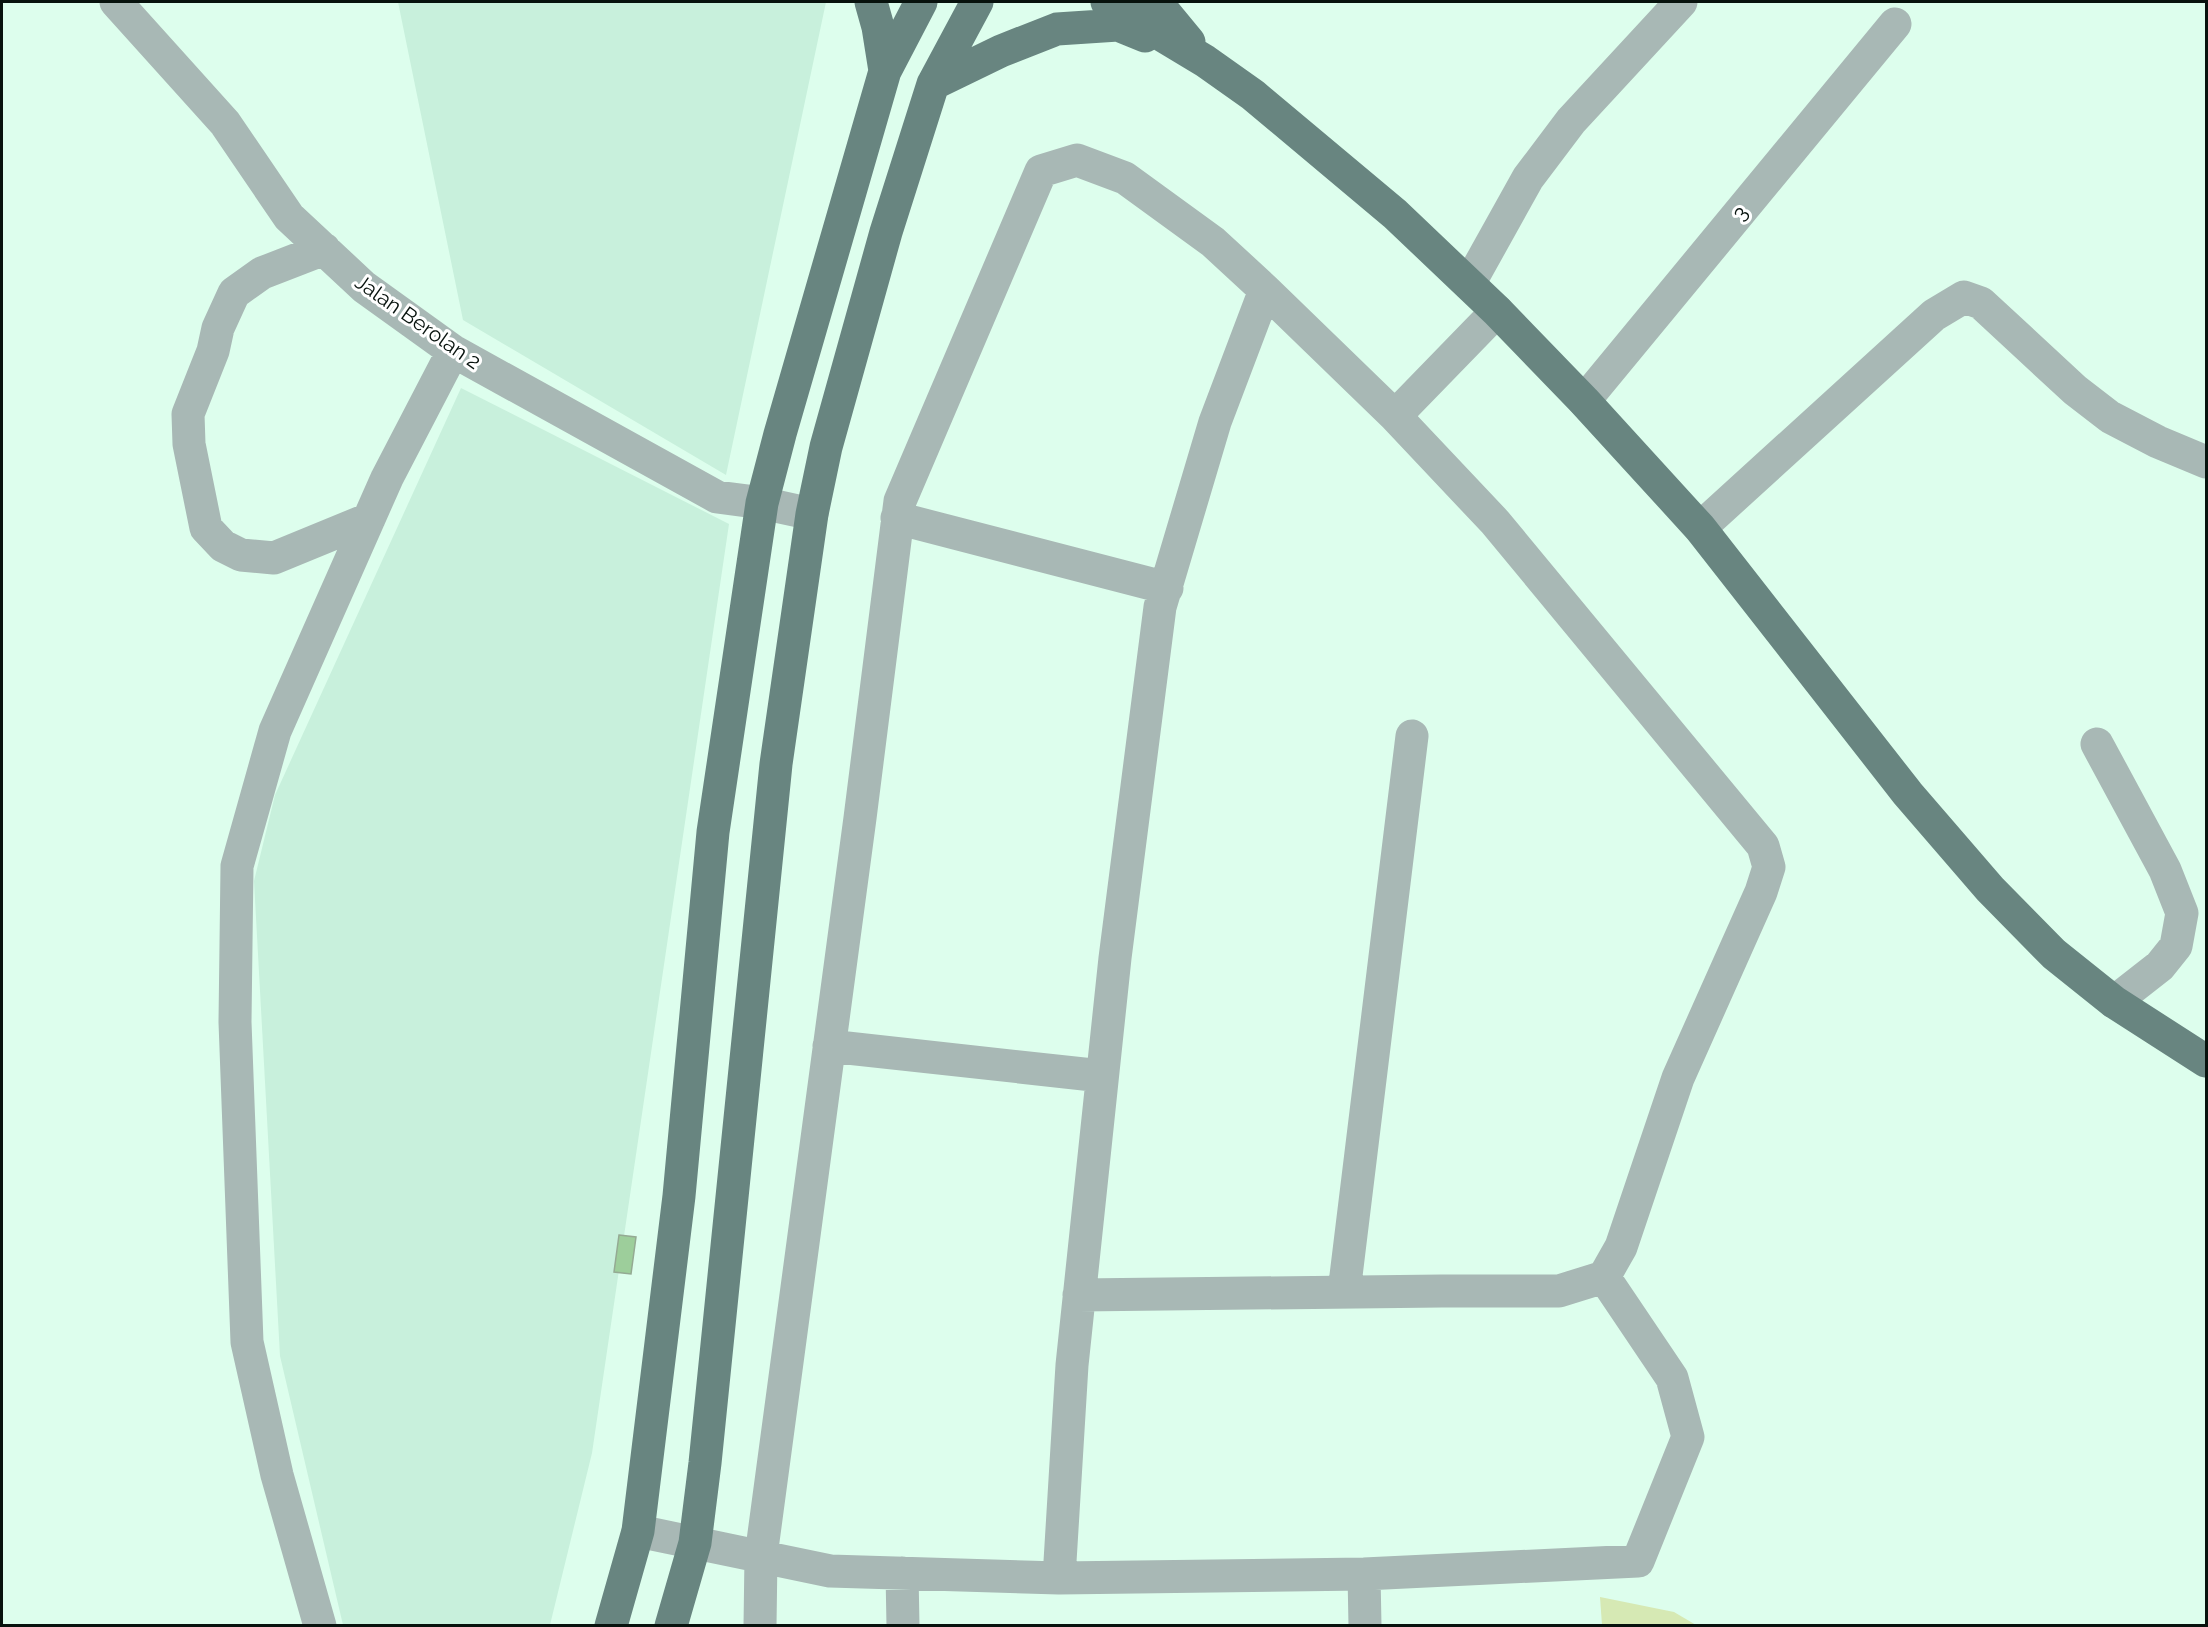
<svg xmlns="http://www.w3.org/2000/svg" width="2208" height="1627" font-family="Raleway,sans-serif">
<rect width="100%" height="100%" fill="#ddfeed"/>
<path fill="#c8f0dc" d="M398,2h428l-100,473 -263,-155z
M461,388l268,136 -137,929 -42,172h-207l-63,-269 -26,-475 21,-86z"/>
<path fill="#d6e9b4" d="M1600,1597l74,15 22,13h-94z"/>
<path fill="#9dce9b" stroke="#94aa93" stroke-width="1.5" d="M619,1235l17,2 -5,37 -17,-2z"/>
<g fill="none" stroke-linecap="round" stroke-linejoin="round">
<path stroke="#a8b8b5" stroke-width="33" d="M116,2l109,121 64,94 75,70 89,64 264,146 45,6 50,11
M324,249l-62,24 -28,20 -16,35 -5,23 -25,63 1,30 17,84 17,18 18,9 33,3 95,-39
M1469,284l59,-106 43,-57 110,-119
M1584,401l311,-377
M1395,416l102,-105
M897,518l270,70
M1700,528l234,-213 30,-18 17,6 94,87 35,27 48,25 48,20
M2097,744l68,126 17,43 -6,33 -16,20 -46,36
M829,1046l273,30
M1344,1292l68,-556
M638,1531l192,40 229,7 305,-4 274,-13 50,-124 -16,-59 -68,-101
M902,1573l1,53
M1364,1574l1,52
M1059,1578l13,-213 43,-407 45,-351 55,-185 50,-132
M320,1626l-43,-151 -30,-133 -12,-320 2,-156 38,-135 112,-253 66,-127
M760,1626l1,-70 99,-738 40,-317 141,-330 36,-11 48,18 88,64 52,48 130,126 100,106 268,324 6,21 -8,25 -83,186 -57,169 -17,30 -45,14h-117l-363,4"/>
<path stroke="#688580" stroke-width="33" d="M871,2l7,25 7,44
M1107,2l98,59 48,34 142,119 102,97 87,90 116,127 208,266 82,95 64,65 60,48 92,59
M1156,2l33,40
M933,84l68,-33 56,-22 61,-4 27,11
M611,1626l27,-95 41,-335 34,-364 49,-329 18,-69 105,-363 36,-69
M671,1626l24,-83 10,-80 71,-699 36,-250 14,-67 60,-215 47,-148 44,-82"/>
</g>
<g text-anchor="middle" stroke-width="6" stroke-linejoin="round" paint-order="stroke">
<g font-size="21" fill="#07120d" stroke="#fff">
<text transform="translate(1740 213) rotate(-51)" y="7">3</text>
<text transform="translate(418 322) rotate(35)" y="7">Jalan Berolan 2</text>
</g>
</g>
<rect width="2208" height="1627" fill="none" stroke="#07120d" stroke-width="6"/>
</svg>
